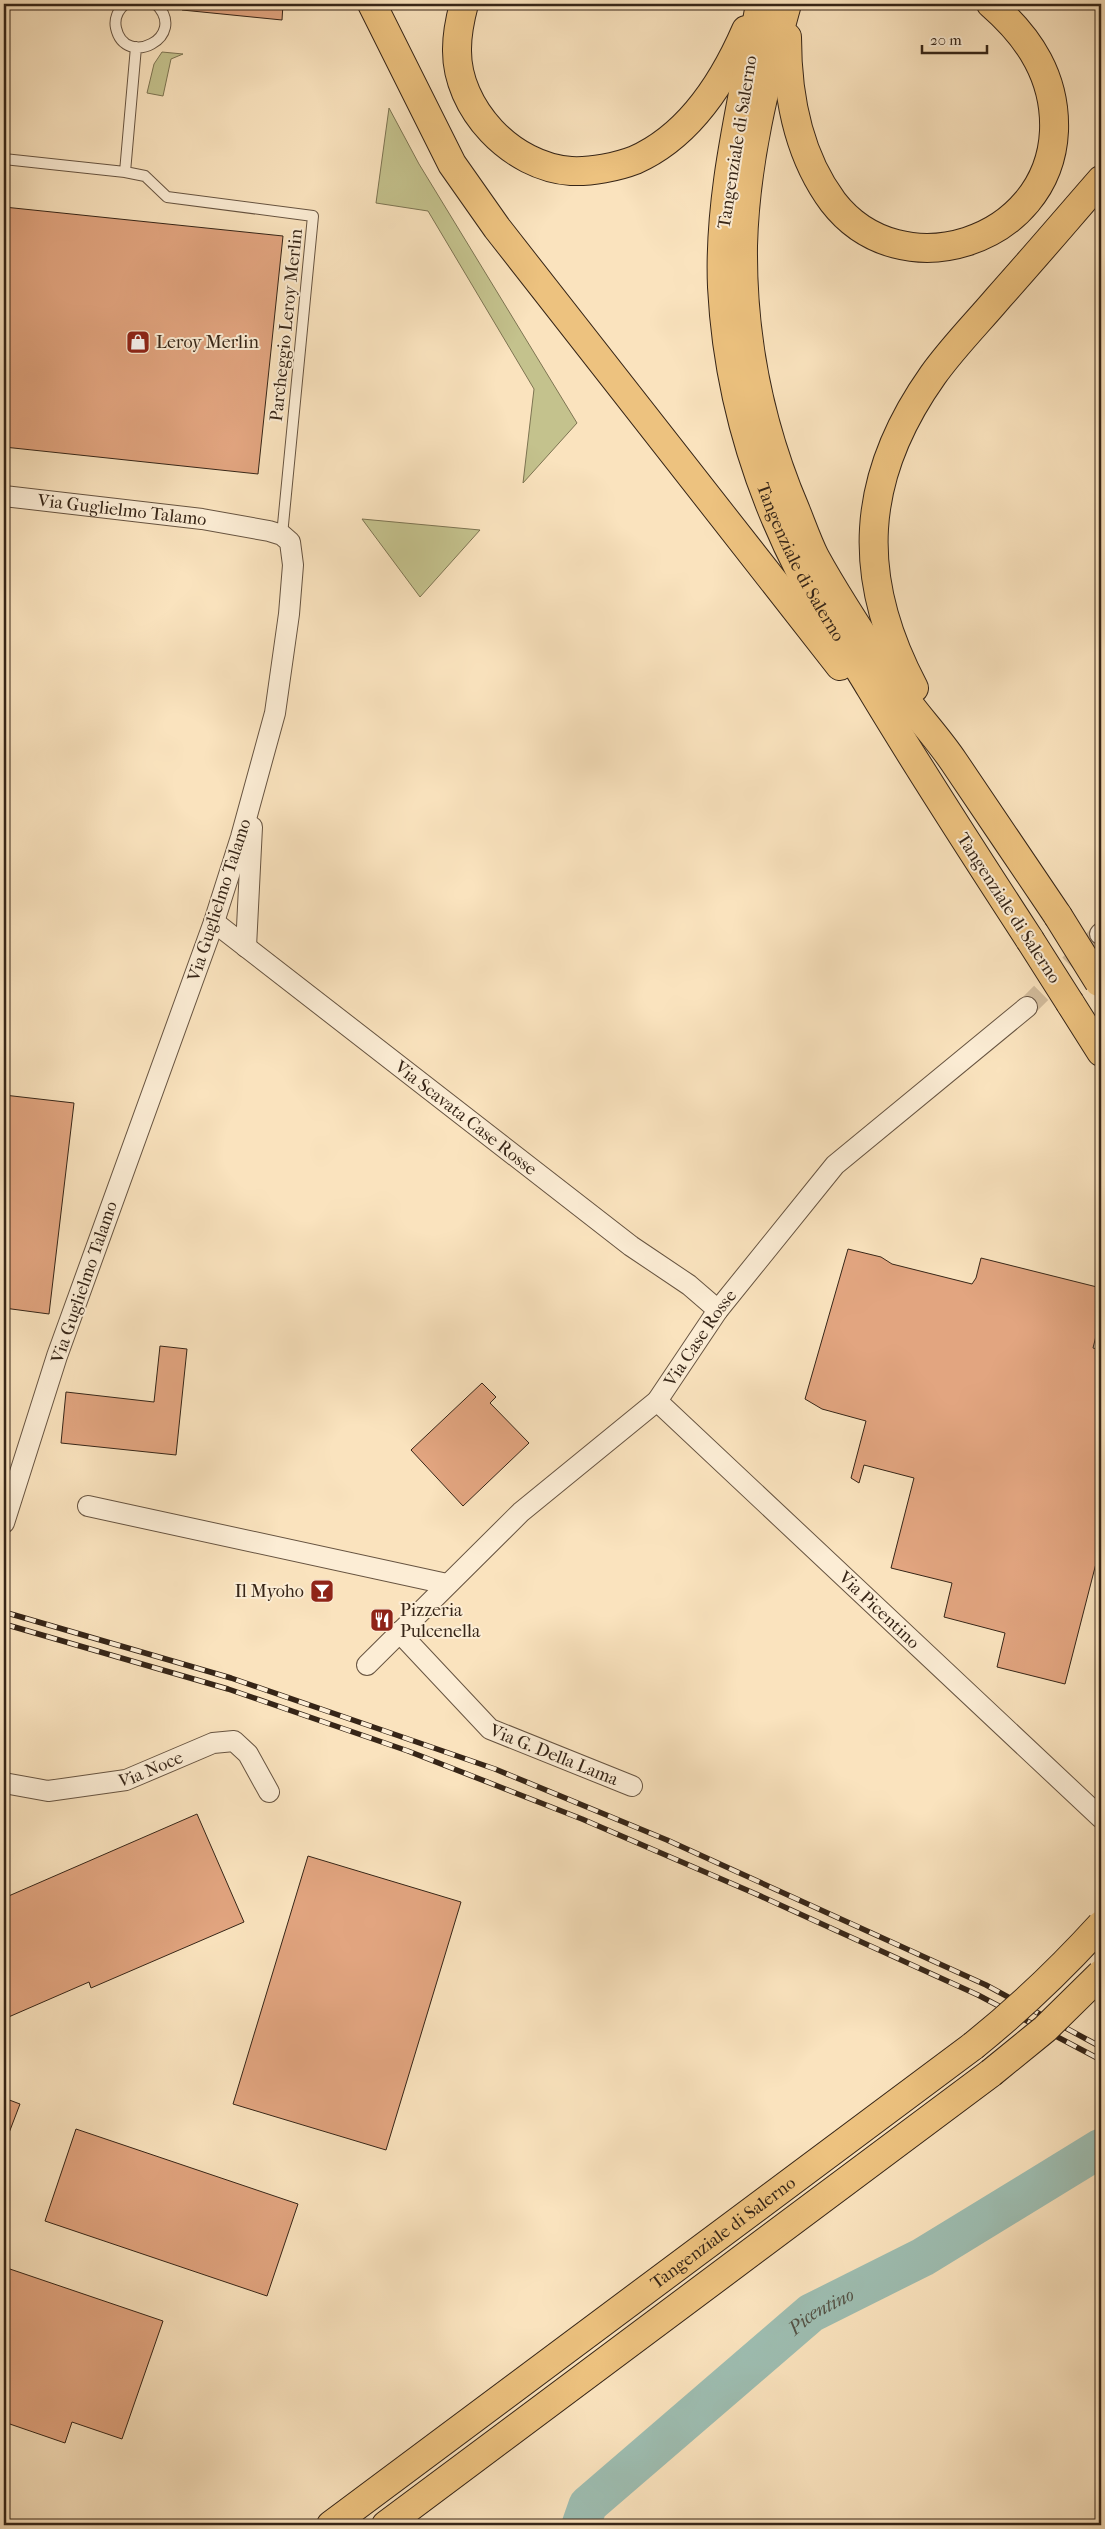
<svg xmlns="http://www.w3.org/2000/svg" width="1105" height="2529" font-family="'IM FELL French Canon',serif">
<rect width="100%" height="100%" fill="#fae3be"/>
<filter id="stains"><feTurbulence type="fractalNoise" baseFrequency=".004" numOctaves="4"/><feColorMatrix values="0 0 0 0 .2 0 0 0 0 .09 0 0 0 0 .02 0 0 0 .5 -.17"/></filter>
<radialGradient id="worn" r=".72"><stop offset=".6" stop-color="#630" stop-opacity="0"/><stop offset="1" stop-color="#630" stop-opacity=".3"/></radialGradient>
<path fill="#c4c28d" stroke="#7d7452" d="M162,52l21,2 -12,5 -8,37 -16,-3 7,-29z
M389,108l30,56 158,259 -54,60 11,-94 -106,-178 -52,-8z
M362,519l118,11 -60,67z"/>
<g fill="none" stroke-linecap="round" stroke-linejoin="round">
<path stroke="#9ebeb2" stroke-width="39" id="s1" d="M581,2525l7,-20 223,-192 112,-56 178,-109"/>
</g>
<path fill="#e2a580" stroke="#362517" d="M182,4h101l-1,16 -100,-10z
M4,207l279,29 -25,238 -254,-27z
M4,1095l70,8 -25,211 -45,-6z
M848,1249l33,8 11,7 80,20 4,-6 5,-20 120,30v28l-8,32 8,2v194l-36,140 -68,-17 8,-34 -61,-16 8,-34 -61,-15 23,-90 -50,-13 -5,18 -8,-5 15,-57 -44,-12 -17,-10z
M160,1346l27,3 -11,106 -115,-12 5,-51 88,10z
M482,1383l14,14 -6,6 39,40 -66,63 -52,-56z
M197,1814l47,108 -153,66 -2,-6 -85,37v-121z
M308,1856l153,46 -75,248 -153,-46z
M4,2098l16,6 -16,42z
M76,2129l222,75 -31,92 -222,-75z
M4,2267l159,54 -41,118 -50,-17 -7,21 -61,-21z"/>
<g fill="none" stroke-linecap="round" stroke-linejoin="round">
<path stroke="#d3bd9d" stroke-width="20" stroke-dasharray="20 10" stroke-linecap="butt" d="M1027,1007l73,-73"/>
<g stroke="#675441" stroke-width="12">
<path id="lane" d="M125,4c-7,6 -11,15 -9,24 9,41 73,9 40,-24
M4,159l121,13 11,-125
M125,172l20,4 22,21 146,19 -31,319"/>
</g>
<g stroke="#675441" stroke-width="22">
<g id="street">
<path id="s2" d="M4,496l198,23 67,12 13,4 8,7 3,23 -4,49 -14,99 -34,124 -27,85 -157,434 -53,167"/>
<path id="s3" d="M214,922l417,324 58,39 29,25"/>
<path d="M1100,934l1,-1"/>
<path d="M246,947l6,-120"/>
<path id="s4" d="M657,1401l444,417"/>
<path d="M88,1506l359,78"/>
<path id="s5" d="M399,1632l91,97 142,57"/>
<path id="s6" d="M367,1665l154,-153 136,-111 61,-91 117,-145 192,-158"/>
<path id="s7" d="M4,1783l44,8 78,-11 87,-37 21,-2 14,13 21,38"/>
</g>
</g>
<g stroke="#362517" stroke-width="30">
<g id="highway">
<path d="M372,4l80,160 45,64 343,438"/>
<path d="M464,4c-4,15 -7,29 -7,45 -1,60 55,118 114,122 20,1 46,-4 64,-11 54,-24 88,-77 111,-130"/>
<path id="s8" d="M760,4c-16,93 -42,188 -38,283 5,99 33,196 78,284 21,40 48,79 71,118 51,85 105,168 159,251"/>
<path d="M787,4c-22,79 -42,160 -44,242 -1,92 17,181 53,265 6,15 12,32 19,46 24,44 53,87 81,129 17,26 40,49 58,76 35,51 69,103 104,154"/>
<path d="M787,37c0,58 11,118 46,165 68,88 216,41 221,-71 2,-53 -24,-93 -63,-127"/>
<path d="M914,688c-59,-111 -54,-210 19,-313 20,-28 44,-52 66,-78 34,-38 68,-78 102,-117"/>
<path d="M1070,1003l31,49"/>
<path id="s9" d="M331,2525l642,-479"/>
<path d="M386,2525l605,-452"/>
</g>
</g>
<use href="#lane" stroke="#fcedd5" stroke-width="10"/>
<use href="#street" stroke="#fcedd5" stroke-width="20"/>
<use href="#highway" stroke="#edc27f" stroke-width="28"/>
<g stroke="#362517" stroke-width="5.5">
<path id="rail" d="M4,1612l227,66 264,91 172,71 319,145 115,62
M4,1624l224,65 180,62 174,68 174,75 222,101 123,65"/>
</g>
<use href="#rail" stroke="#fcedd5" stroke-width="4" stroke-dasharray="11" stroke-linecap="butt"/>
<g stroke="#362517" stroke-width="30" stroke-linecap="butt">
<path id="highway-bridge" d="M1058,916l41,66
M1030,940l40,63
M973,2046c46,-37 88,-77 128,-121
M991,2073l54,-44 56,-55"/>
</g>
<use href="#highway-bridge" stroke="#edc27f" stroke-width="28"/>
</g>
<defs>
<g id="shop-square" transform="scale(1.25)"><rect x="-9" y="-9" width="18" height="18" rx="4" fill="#8f2418" stroke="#fcedd5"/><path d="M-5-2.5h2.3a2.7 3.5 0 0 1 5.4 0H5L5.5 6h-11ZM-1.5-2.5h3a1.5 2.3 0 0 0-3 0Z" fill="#fff"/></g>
<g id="bar-square" transform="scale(1.25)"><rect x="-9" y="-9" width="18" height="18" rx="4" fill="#8f2418" stroke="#fcedd5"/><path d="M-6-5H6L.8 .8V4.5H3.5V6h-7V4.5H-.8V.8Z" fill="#fff"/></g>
<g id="restaurant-square" transform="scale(1.25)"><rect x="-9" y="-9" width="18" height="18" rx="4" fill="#8f2418" stroke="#fcedd5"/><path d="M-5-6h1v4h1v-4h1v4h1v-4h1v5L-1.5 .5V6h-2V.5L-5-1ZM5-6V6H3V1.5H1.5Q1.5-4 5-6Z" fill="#fff"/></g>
</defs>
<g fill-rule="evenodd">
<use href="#shop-square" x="138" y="342"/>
<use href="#bar-square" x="322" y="1591"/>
<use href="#restaurant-square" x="382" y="1620"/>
</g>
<g text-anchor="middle" stroke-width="4" stroke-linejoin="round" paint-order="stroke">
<g font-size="18" fill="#362517" stroke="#fcedd5">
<text transform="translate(737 142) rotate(-81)" y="6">Tangenziale di Salerno</text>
<text transform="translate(286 325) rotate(-84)" y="6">Parcheggio Leroy Merlin</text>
<text dy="6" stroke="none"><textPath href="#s2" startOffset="119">Via Guglielmo Talamo</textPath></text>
<text dy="6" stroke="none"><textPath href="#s8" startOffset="575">Tangenziale di Salerno</textPath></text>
<text transform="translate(219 900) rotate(-72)" y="6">Via Guglielmo Talamo</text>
<text transform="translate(1009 908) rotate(57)" y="6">Tangenziale di Salerno</text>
<text dy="6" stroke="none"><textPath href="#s3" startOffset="319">Via Scavata Case Rosse</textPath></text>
<text transform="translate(84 1282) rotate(-71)" y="6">Via Guglielmo Talamo</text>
<text dy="6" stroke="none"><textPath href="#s6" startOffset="469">Via Case Rosse</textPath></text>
<text dy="6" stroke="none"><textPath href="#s4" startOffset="305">Via Picentino</textPath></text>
<text dy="6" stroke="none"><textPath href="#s5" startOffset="202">Via G. Della Lama</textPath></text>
<text dy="6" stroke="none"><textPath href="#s7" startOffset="150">Via Noce</textPath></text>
<text dy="6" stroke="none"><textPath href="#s9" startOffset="489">Tangenziale di Salerno</textPath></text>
</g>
<g font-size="18" fill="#362517" stroke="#fcedd5" text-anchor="start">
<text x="156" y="348">Leroy Merlin</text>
<text x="304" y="1597" text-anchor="end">Il Myoho</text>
<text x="400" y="1616">Pizzeria<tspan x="400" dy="21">Pulcenella</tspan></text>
</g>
<g font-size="19" font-style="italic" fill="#555346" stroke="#fcedd5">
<text dy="7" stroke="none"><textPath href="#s1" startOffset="325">Picentino</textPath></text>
</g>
</g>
<rect width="1105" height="2529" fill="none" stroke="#fae3be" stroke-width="20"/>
<rect x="5" y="5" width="1095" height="2519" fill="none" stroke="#362517" stroke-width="2.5"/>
<rect x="10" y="10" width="1085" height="2509" fill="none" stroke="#362517"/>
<path d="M922 45v8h65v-8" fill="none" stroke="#362517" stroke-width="2.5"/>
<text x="930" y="45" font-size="15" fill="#362517" stroke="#fcedd5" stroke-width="4" paint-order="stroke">20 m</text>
<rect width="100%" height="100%" filter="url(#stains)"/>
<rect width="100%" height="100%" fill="url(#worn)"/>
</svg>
